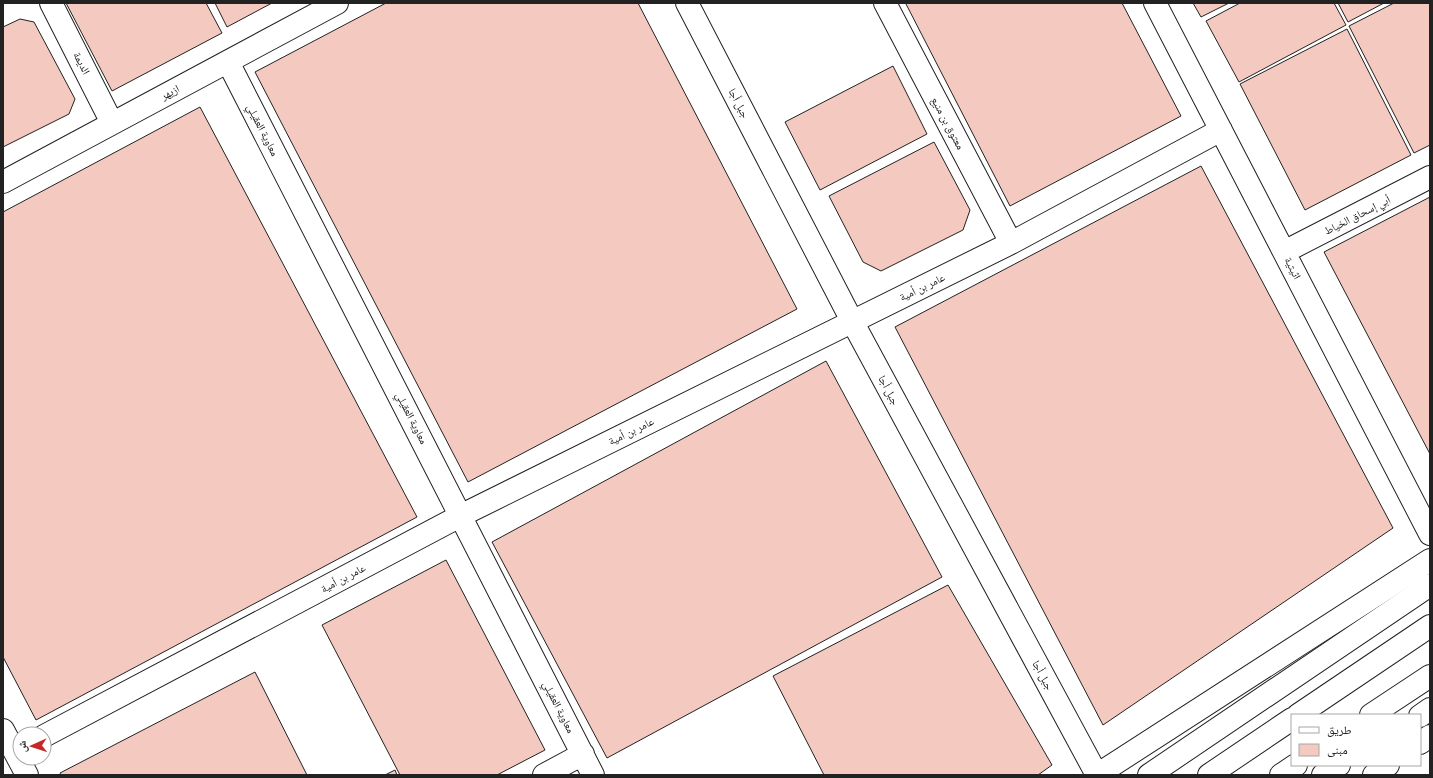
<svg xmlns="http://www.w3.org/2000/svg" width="1433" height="778" font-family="Ubuntu,'Noto Naskh Arabic',sans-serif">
<rect width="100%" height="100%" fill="#fff"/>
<path fill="#f3c9c0" stroke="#222" d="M66,3h140l16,30 -110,58z
M215,3h57l-45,24z
M386,3h252l159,306 -329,173 -213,-410z
M907,3h215l59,113 -171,90 -104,-202z
M1193,3h36l-28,14z
M1240,3h94l12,22 -107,57 -33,-61z
M1338,3h46l-36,19z
M1394,3h36v142l-16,8 -65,-127z
M20,19l14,3 41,77 -6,15 -66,33v-120z
M1347,29l64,126 -106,55 -65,-126z
M893,66l34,68 -107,56 -35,-68z
M200,107l217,410 -381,203 -33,-63v-445z
M934,142l36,68 -7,20 -82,41 -18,-9 -34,-66z
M1201,166l192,362 -290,197 -208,-398z
M1430,197v257l-106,-202z
M826,361l116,216 -335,181 -115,-216z
M446,560l99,190 -48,25h-97l-78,-150z
M948,585l104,180 -14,10h-214l-51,-99z
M255,672l52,103h-246l-1,-2z
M395,770l2,5h-12z"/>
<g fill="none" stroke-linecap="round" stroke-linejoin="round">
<g stroke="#222" stroke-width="24">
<path id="minor" d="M51,3l61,120
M687,3l165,318 245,454
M885,3l126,240
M1155,3l275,531
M228,62l365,713
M3,182l334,-179
M1284,252l146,-75
M1420,716l10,-7
M3,730l24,45
M44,736l418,-221 549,-272 210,-113
M544,775l39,-21
M1097,775l333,-215
M1323,775l16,-10"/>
</g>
<g stroke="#222" stroke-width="24">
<path id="major" d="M1298,715l132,-89
M1371,715l59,-39
M1420,743l10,-7
M1149,775l281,-190
M1209,775l83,-56
M1281,775l15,-10
M1374,775l14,-10"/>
</g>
<use href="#minor" stroke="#fff" stroke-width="22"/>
<use href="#major" stroke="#fff" stroke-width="22"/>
</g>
<g text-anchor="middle" stroke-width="3" stroke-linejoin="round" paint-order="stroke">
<g font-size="11" fill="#222" stroke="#fff">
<text transform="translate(82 63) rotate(63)" y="4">الديمة</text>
<text transform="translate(170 92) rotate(-28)" y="4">ازيهر</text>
<text transform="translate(739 103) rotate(63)" y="4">جبل أجا</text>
<text transform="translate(948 123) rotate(62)" y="4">معتوق بن منيع</text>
<text transform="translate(263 130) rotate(63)" y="4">معاوية العقيلي</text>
<text transform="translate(1357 215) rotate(-27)" y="4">أبي إسحاق الخياط</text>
<text transform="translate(1293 268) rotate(63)" y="4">اثيثية</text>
<text transform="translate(922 287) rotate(-26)" y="4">عامر بن أمية</text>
<text transform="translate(889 390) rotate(62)" y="4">جبل أجا</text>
<text transform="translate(412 418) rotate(63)" y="4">معاوية العقيلي</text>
<text transform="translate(631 431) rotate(-26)" y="4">عامر بن أمية</text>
<text transform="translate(343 578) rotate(-28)" y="4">عامر بن أمية</text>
<text transform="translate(1043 675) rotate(62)" y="4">جبل أجا</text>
<text transform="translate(559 707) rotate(63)" y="4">معاوية العقيلي</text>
</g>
</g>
<rect width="1433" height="778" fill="none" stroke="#222222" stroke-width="8"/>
<rect x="1291" y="714" width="130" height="52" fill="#ffffff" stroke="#a7a7a7"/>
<rect x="1299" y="727" width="20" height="6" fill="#ffffff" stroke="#a7a7a7"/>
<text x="1327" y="734" font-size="12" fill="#222222">طريق</text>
<rect x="1299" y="744" width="20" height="12" fill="#f3c9c0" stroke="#a7a7a7"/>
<text x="1327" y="754" font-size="12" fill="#222222">مبنى</text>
<g transform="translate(32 746) rotate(267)"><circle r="19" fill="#ffffff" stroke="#a7a7a7"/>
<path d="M0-3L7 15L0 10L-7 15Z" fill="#c62828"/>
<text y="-6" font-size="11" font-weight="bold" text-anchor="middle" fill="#222222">ش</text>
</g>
</svg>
